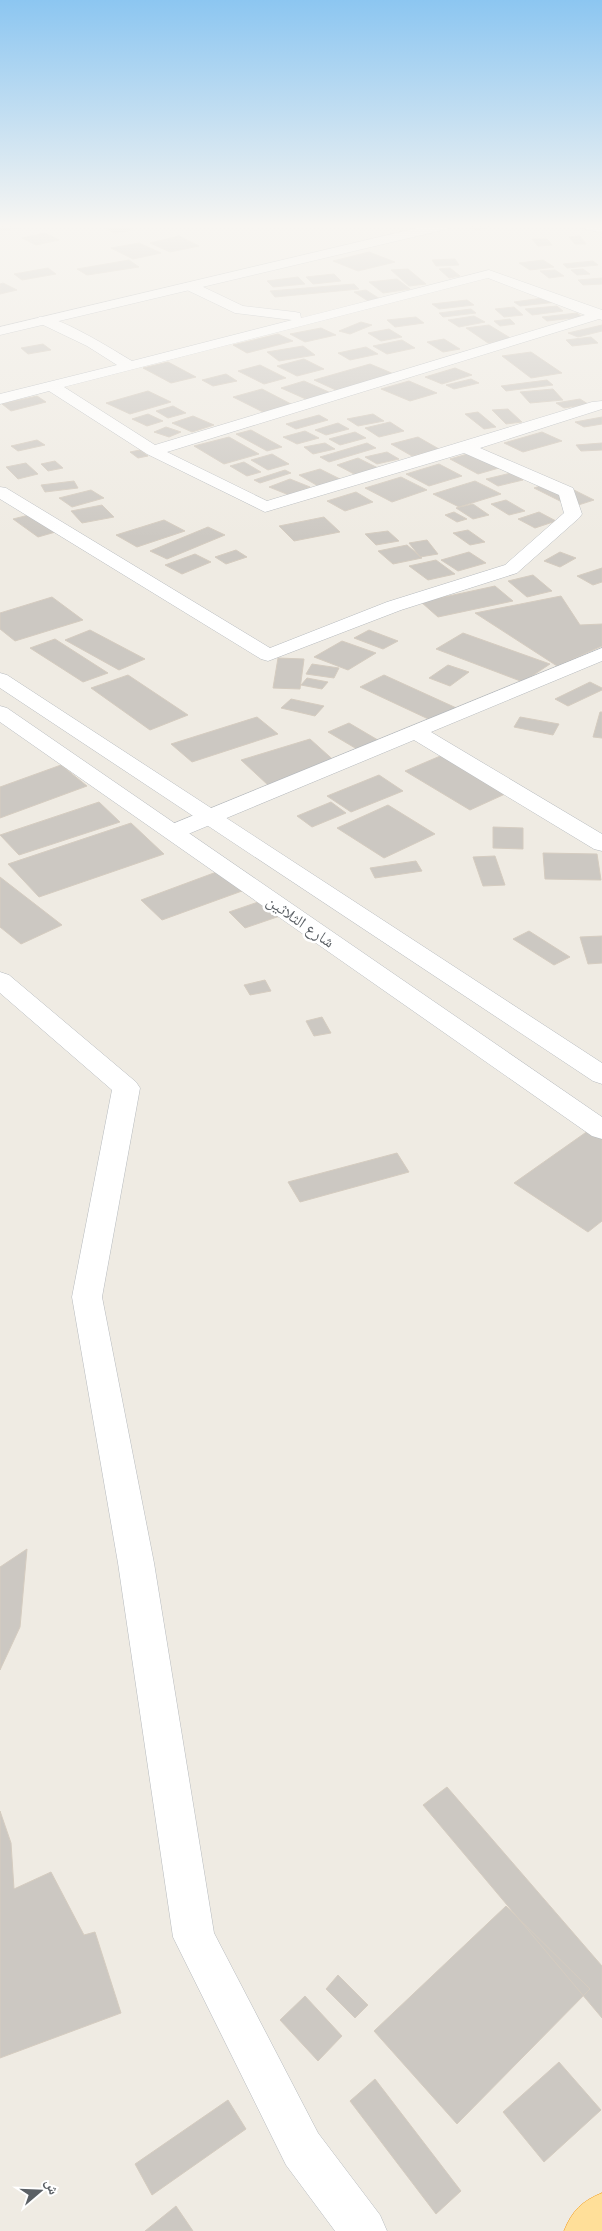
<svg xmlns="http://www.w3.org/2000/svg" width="602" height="2231" font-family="Helvetica,'Noto Naskh Arabic',sans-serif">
<rect width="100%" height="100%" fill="#efebe3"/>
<path fill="#ccc8c2" stroke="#d5ccc0" d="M0,225h14l5,3 -19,3z
M474,225h30l-28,5 -8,-4z
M124,226l9,4 -18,3 -9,-4z
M45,233l14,7 -23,5 -14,-7z
M179,236l20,10 -29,6 -20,-9z
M580,236l6,8h-11l-6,-7z
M532,239h15l5,6 -14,1z
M139,243l22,10 -28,6 -22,-11z
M369,252l26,10 -37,9 -25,-10z
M455,259l4,6 -23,1 -4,-6z
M129,260l10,7 -52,8 -10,-6z
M543,260l11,7 -24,3 -11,-7z
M593,261l5,4 -31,3 -4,-4z
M48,268l8,6 -34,6 -8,-6z
M450,268l10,8 -11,2 -10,-9z
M408,269l18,15 -17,2 -18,-16z
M583,269l7,5 -13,1 -6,-5z
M555,270l9,6 -15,2 -9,-7z
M334,274l7,7 -28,3 -7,-7z
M298,277l7,7 -32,3 -6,-6z
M602,278v6l-19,1 -5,-5z
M397,279l13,10 -27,4 -14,-11z
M3,283l14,7 -17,4v-10z
M354,284l5,5 -84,8 -5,-6z
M366,290l14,9 -12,2 -14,-9z
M550,297l7,5 -37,4 -6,-4z
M467,300l7,5 -35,4 -7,-5z
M557,306l6,5 -31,4 -7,-6z
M514,307l9,8 -19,2 -9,-8z
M471,309l5,4 -33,4 -4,-4z
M577,313l5,4 -35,4 -5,-4z
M474,316l11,6 -26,5 -11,-7z
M416,317l8,6 -29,4 -8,-7z
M510,319l5,5 -15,2 -6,-5z
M361,322l11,3 -22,9 -11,-3z
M489,325l23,14 -24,4 -22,-15z
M602,325v6l-24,6 -10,-4z
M321,328l15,7 -31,7 -15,-8z
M389,329l13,8 -21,4 -13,-8z
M278,334l15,7 -46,12 -14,-8z
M591,337l7,6 -26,3 -6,-6z
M444,339l16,10 -17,3 -16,-10z
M402,340l13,8 -28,6 -14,-8z
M43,344l8,6 -23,4 -7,-6z
M303,346l12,9 -36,6 -12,-9z
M366,347l12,7 -28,6 -12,-7z
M531,352l31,21 -31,5 -29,-22z
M304,359l20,10 -27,7 -20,-10z
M168,362l28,15 -25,6 -28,-15z
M370,364l24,10 -56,17 -24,-11z
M260,365l26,13 -22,6 -26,-13z
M455,368l17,7 -30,9 -17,-7z
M226,374l11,7 -24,5 -11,-6z
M471,379l8,4 -25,6 -8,-4z
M547,380l6,5 -47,6 -5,-5z
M304,381l27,12 -23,7 -27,-12z
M409,381l28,12 -27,8 -29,-12z
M262,389l31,16 -28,8 -32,-16z
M553,389l10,11 -33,3 -10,-11z
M148,391l23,11 -41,12 -24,-11z
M37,396l9,6 -35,9 -9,-7z
M580,399l8,5 -24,4 -8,-5z
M173,406l13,7 -18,5 -12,-7z
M508,409l14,13 -16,2 -14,-14z
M478,412l18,15 -12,2 -19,-15z
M148,414l15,7 -16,5 -15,-7z
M373,414l11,7 -26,5 -11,-7z
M319,415l9,5 -32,9 -10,-5z
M193,416l21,9 -22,7 -20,-9z
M602,417v7l-18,3 -9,-5z
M390,422l14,9 -25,6 -14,-9z
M338,423l11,6 -23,6 -11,-5z
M166,427l15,5 -12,5 -15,-5z
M251,430l31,17 -15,4 -31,-17z
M305,431l14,7 -22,6 -14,-7z
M355,432l11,6 -26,7 -11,-6z
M542,432l20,9 -39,11 -19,-9z
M229,437l30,17 -35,10 -30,-18z
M418,437l21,12 -27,7 -21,-12z
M37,440l8,5 -27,6 -7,-5z
M325,443l10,6 -22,5 -9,-7z
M367,443l9,5 -47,14 -9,-5z
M602,443v7l-21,1 -5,-6z
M140,450l8,6 -10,2 -8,-6z
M387,452l12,7 -22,5 -12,-7z
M471,453l28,15 -21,6 -28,-15z
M272,454l17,10 -21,6 -17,-10z
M358,458l20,10 -22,7 -19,-10z
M55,461l8,7 -15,3 -7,-7z
M244,462l17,10 -14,4 -17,-10z
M26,463l12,11 -20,5 -12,-12z
M439,464l23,12 -33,10 -23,-12z
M320,469l20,10 -22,7 -19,-11z
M285,470l6,3 -31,10 -6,-3z
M511,473l12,7 -25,6 -12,-7z
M401,477l26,13 -35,12 -27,-14z
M290,479l20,8 -21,8 -20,-8z
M74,481l4,7 -33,4 -4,-7z
M475,481l26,13 -42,13 -26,-13z
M556,481l38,19 -22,7 -38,-19z
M91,490l13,8 -32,9 -13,-9z
M356,492l17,10 -28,9 -18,-10z
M506,500l19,11 -16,4 -18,-11z
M473,504l16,11 -16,4 -17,-11z
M102,505l12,12 -32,6 -11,-12z
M41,512l25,17 -28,8 -25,-18z
M454,512l13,7 -10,3 -12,-7z
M539,512l17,9 -21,7 -17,-9z
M324,517l16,15 -46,9 -15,-15z
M164,520l21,11 -48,16 -21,-12z
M208,527l17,8 -58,24 -17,-8z
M468,530l17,12 -15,3 -17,-12z
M388,531l11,10 -23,4 -11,-11z
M427,540l11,14 -18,3 -11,-14z
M407,545l15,13 -29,6 -15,-13z
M236,550l11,7 -21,7 -11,-7z
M469,552l17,11 -28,8 -17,-11z
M560,552l16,6 -16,9 -16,-6z
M195,554l16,8 -29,12 -17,-9z
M436,560l19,14 -27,6 -19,-14z
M602,568v14l-9,3 -16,-9z
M533,575l19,16 -25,6 -19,-16z
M495,586l18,15 -75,16 -17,-15z
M561,596l19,29 22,-1v22l-45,20 -82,-53z
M52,597l31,23 -68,21 -15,-12v-16z
M90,630l55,29 -26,11 -54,-30z
M369,630l29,11 -15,8 -29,-11z
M463,633l87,31 -27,18 -87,-33z
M55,639l53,34 -25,9 -53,-34z
M342,641l34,12 -28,17 -34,-13z
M278,658l26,1 -4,30 -27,-1z
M312,664l27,4 -5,10 -28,-4z
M448,665l21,7 -19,14 -21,-8z
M128,675l60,40 -38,15 -59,-42z
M384,675l79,36 -24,13 -79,-37z
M307,678l21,4 -6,7 -21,-4z
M590,682l12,6v2l-34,16 -13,-7z
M291,699l33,7 -9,10 -34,-8z
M600,712h2v26l-9,-1z
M257,717l21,17 -86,28 -21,-18z
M520,717l39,7 -6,11 -39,-8z
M349,723l39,23 -21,9 -39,-23z
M310,739l29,26 -70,21 -28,-26z
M452,751l64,38 -46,21 -65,-39z
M61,765l26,21 -87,32v-31z
M379,775l24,16 -52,21 -24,-16z
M99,802l21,20 -101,33 -19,-20z
M331,802l15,11 -34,14 -15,-11z
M388,805l47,29 -51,24 -47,-30z
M131,823l33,31 -125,43 -31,-33z
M493,827l30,1v21l-30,-1z
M543,853l54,1 4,26 -56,-1z
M495,856l10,29 -22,1 -10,-29z
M416,861l6,10 -47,7 -5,-10z
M230,867l23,20 -91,33 -21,-20z
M0,877l62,48 -41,19 -21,-17z
M264,900l16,16 -35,12 -16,-16z
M529,931l41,26 -16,8 -41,-26z
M602,936v27l-14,1 -8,-27z
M265,980l6,11 -21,4 -6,-10z
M322,1017l9,16 -17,3 -8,-15z
M602,1121v100l-14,11 -74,-49z
M397,1153l12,19 -109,30 -12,-20z
M27,1549l-7,78 -20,43v-103z
M447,1787l155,179v52l-179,-213z
M0,1811l11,32 3,46 37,-17 33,63 11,-3 26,81 -121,45z
M506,1906l84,83 -133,135 -83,-93z
M338,1975l30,30 -13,13 -29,-29z
M305,1996l37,40 -24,25 -38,-41z
M559,2062l42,48 -57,52 -41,-50z
M375,2079l86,112 -25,23 -86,-113z
M228,2100l18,29 -94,66 -17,-31z
M176,2206l17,25h-48z"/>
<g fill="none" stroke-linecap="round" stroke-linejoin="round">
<g stroke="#b6babe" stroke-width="1">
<path id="minor" d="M580,225h22v8l-20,-5z
M489,270l113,40v10l-3,-1 -432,133 100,49 325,-99 10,-1v8l-122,39 93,40 9,26 -3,4 -62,55 -116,37 -133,51 -7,-2 -261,-160v-12l6,1 264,160 117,-46 118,-37 59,-52 -5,-18 -95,-42 -199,59 -118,-58 -98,-63 -49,13v-10l117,-29 -30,-19 -48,-23 -2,-3 2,-3c16,-4 76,34 93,44l160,-41 -57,-7 -48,-23 -2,-3 2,-3h10l46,22 52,6 5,1 1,5zM488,278l97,37 -430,130 -91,-58z
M602,648v13l-171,71 171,102v17l-8,-2 -180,-109 -233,97 -8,2 -8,-2 -3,-5 3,-5z
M0,972l9,3 127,107 4,6 -38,209 52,266 60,370 104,200 62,82 7,16h-52l-49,-66 -113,-228 -55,-374 -46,-266 40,-207 -112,-97z"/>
</g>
<g stroke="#b6babe" stroke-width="1">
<path id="tertiary" d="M430,225h23l-6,4 -447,106v-8z
M0,673l7,2 595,388v21l-9,-3 -593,-393z
M0,706l7,2 595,409v22l-10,-3 -592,-414z"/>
</g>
<g stroke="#f28f00" stroke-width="1">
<path id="trunk" d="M602,2193v38h-38c8,-20 18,-30 38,-38z"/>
</g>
<use href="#minor" fill="#fff" fill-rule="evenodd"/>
<use href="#tertiary" fill="#fff" fill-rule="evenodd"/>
<use href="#trunk" fill="#ffdf99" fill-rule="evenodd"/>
</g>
<linearGradient id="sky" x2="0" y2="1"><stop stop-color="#8cc6f1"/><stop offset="0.42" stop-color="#f8f6f2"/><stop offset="1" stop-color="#f8f6f2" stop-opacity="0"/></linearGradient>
<rect width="602" height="538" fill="url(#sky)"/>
<g text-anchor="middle" stroke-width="5" stroke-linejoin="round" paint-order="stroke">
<g font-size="16" fill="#5b6065" stroke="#fff">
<text transform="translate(301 921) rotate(35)" y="6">شارع الثلاثين</text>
</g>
</g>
<g transform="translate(40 2191) rotate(71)" stroke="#ffffff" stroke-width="4" paint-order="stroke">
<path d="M0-4L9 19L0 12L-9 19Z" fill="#5b6065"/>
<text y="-8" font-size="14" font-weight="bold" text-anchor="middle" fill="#5b6065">ش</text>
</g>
</svg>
